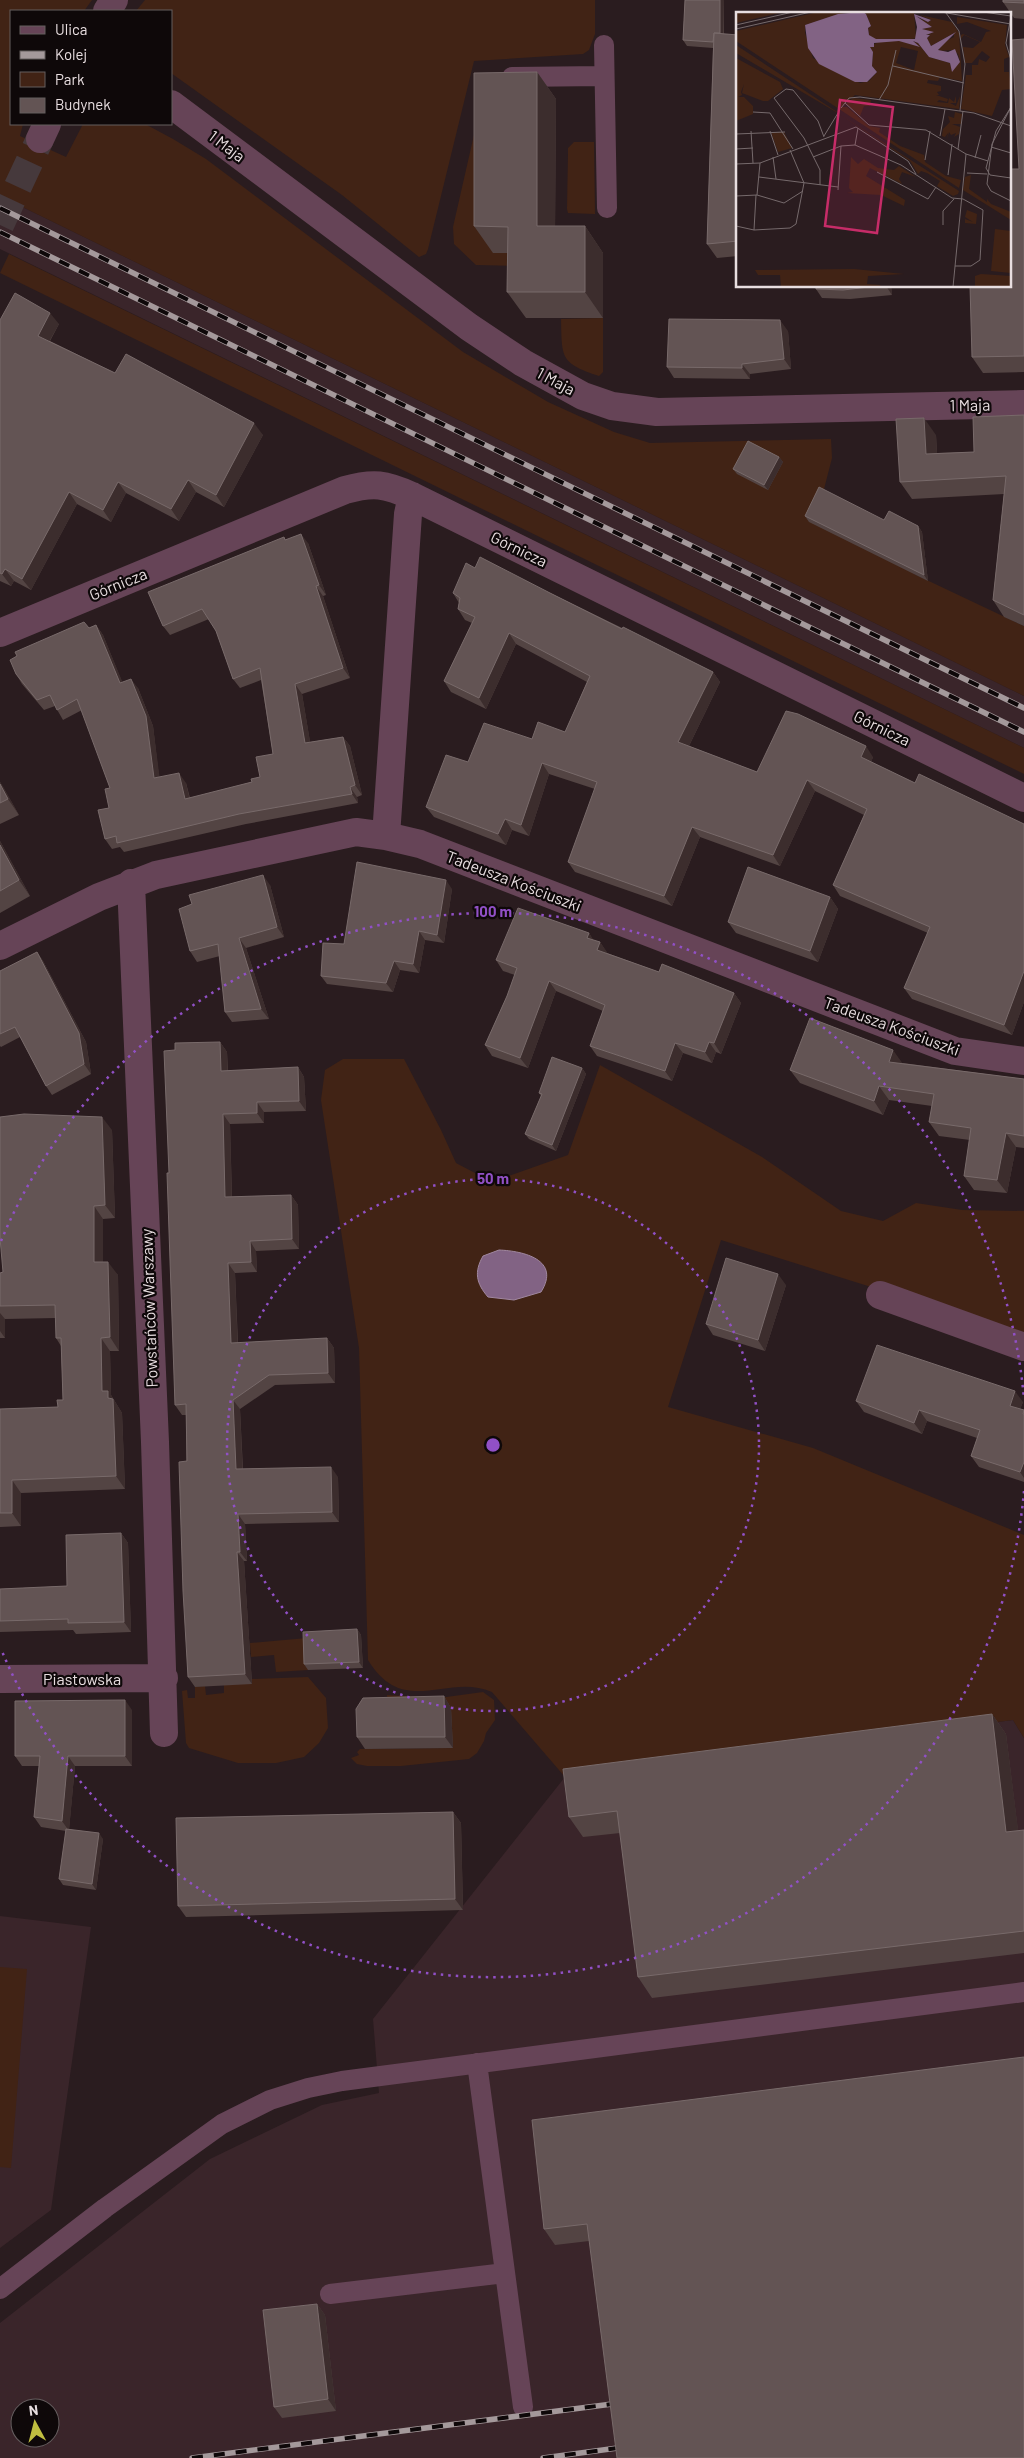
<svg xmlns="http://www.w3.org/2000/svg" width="1024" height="2458" font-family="Barlow,sans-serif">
<rect width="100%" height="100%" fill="#2a1c1f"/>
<path fill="#3a252a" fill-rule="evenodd" d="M0,196l1024,500v52l-1024,-499z
M1013,1720l11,18v720h-1024v-135l210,-164 112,-54 57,-12 -6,-74 192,-242zM20,2408h30v30h-30z
M0,1916l91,11 -40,283 -51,38z"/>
<path fill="#412315" d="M0,0h92l-8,11h-73v113h12l-3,12 46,21 17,-33h62l28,15 33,20 257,193 85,50 66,30 36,11 181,-4 1,19 -9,35 91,81 110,52v70l-1024,-500z
M145,0h450v34l-6,16 -6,4 -109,7 -46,188 -2,5 -7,3 -77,-62 -171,-122v-62h-35z
M476,126l50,127v13l-50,-1 -22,-21 -1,-17z
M574,142h20l1,72 -27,-1 -1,-4 1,-55v-6z
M9,254l1015,494v26l-1024,-501z
M603,318v54l-4,4c-39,-13 -37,-18 -38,-57z
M343,1059h61l37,71 15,33 36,19 76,-27 32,-90 162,92 79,54 42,10 33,-18 46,7 62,1v130l-156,-55 -147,-46 -53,167 145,41 211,87v203l-11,-18 -448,57 -73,-85c-45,-20 -88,27 -124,-32l-9,-312 -38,-248 4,-30z
M307,1638l1,32 -32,2 -2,-17 -23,2 -1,-14z
M308,1677l18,21 2,30 -9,15 -15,14 -28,6h-38l-49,-15 -3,-5 -4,-52 5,-1 1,8h7v-11l10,-1 1,9 18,-2v-8l28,-6z
M483,1692l11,8 1,20 -9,13 -2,8 -7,12 -8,6 -68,7h-34l-10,-2 -6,-6 8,-3 -2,-3 3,-3 93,-1 -65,-39 -1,-14 52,3z
M0,1967l27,2 -16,199 -11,-1z"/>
<path fill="#826384" stroke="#a188a0" d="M499,1250c25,1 62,10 42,42l-27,8 -26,-3c-12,-14 -14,-25 -5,-41z"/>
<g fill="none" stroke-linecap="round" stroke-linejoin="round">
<path stroke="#46393c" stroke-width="28" stroke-dasharray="28 14" stroke-linecap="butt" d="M0,225l40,-86"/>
<path stroke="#664457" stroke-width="20" d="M604,45l3,163
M512,77l91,-1
M477,2063l46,344
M0,2289l105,-81 117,-84 48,-24 38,-12 34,-7 682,-89
M330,2294l175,-21"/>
<path stroke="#664457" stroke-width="28" d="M107,11l7,-11
M171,104l298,223 54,36 60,33 29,10 45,6 367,-8
M40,139l7,-15
M0,633l345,-143c29,-8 40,-6 67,6l612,302
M386,836l22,-322 4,-18
M131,883l24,559 9,291
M0,946l99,-49 57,-22 200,-43 30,4 34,8 535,207 69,10
M880,1295l144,52
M0,1679l164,-1"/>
<g stroke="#a4999b" stroke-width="5.5">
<path id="rail" d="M0,208l1024,500
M0,232l1024,500
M192,2458l428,-55
M543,2458l82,-11"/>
</g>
<use href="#rail" stroke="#0e0809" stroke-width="4" stroke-dasharray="11" stroke-linecap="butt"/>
</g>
<path fill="#534443" d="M685,0h39v34l14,1v221l-21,2 -10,-14 6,-196 -26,-2 -4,-6z
M1024,0v19l-10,-1 -11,-16z
M1024,39v333l-41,1 -11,-16 38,-71 9,-117z
M537,72l19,27 -1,127h30l18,27v65h-77l-19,-26 1,-39h-15l-19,-27z
M816,286h75l1,9 -42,4 -28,-1 -6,-9z
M0,320l59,4 -9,17 65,32 148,62 -39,72 -28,-15 -17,29 -53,-28 -15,29 -34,-18 -46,86 -17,-9 -3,5 -11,-5z
M788,331l3,38 -41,5v5l-76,-1 -7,-11z
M1024,415v211l-20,-9 -11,-17 11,-106 -92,5 -12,-17 36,-47 1,18 37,-1z
M779,457l4,5 -15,28 -31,-16 -4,-5z
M805,516l79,4 34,6 4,6 6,49 -119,-59z
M286,539l22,4 18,52 -3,1 27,82 -48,16 8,48 33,-5 7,9 12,49 -5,2 1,6 -112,21 -122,28 -4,-5 -8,2 -7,-10 4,-31 1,-20 -28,-78 -19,10 -8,-14 -11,4 -22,-26 -6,-10 73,-46 7,-3 7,10 19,47 16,6 15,38 6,51 27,6 4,15 62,-16 8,-5 13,-23 -12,-74 -21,8 -7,-9 -17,-48 -7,-12 -39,16 -7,-9z
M475,568l75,25 163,79 7,10 -31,64 68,26 116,-15 -2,5 44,21 109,41v178l-12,33 -100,-36 -8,-11 24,-55 -88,-37 -7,-11 31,-70 -49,-24 -35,75 -80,-29 -28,69 -97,-34 -7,-10 27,-73 -46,-15 -20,62 -17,-6 -6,15 -72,-28 -8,-10 42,-45 64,-23 33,-7 22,-50 -71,-38 -30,65 -35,-17 -7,-11 28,-58 -7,-3 -7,-11 1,-6 -6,-10z
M0,782l19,33 -19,9z
M0,841l30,55 -30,17z
M270,885l14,52 -38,11 23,71 -37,3 -7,-10 -5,-56 -23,6 -7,-11z
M452,889l-8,54 -19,-3 -6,33 -19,-3 -7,22 -66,-8 -6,-8 23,-32z
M830,897l8,12 -20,53 -82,-29 -8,-11z
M589,933l4,7 7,2 7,11 52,19 75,21 7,10 -20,51 -5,-2 -4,11 -29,-10 -11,28 -75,-25 -7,-10 13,-35 -47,-20 -28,77 -36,-12 -7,-11 22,-49 8,-21 -12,-4 -7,-11z
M37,952l6,9 43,81 5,32 -39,21 -6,-9 -26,-49 -19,10 -1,-1v-75z
M220,1042l7,10 1,19 70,-4 6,10 2,34 -42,1v11l-34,1 2,73 59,-2 7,10 1,44 -43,2 1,21 -22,1 3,70 89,-5 7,10 1,35 -60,2 -35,24 3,60 95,8 1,45 -94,2 2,37h-3l8,123 -57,3 -7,-10 -2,-262h-4l-7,-10 -6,-232 6,-123z
M903,1063l121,16v69l-8,-1 -9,46 -33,-3 -10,-14 6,-36 -31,-4 -10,-14 3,-16 -43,-6 -6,15 -83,-32 -10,-13z
M582,1068l4,6 -30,77 -27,-12 -4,-5 16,-38 -2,-3z
M112,1130l3,88 -12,1v43l15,13 1,76h-9l1,44 11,18 3,76 -104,4v33l-21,1v-118l58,-2 5,-7 -2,-54 -5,-8v-20l-51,1v19h-5v-65l3,-1z
M786,1285l-21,66 -52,-16 -7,-11z
M856,1401l167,1 -3,7 4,1v72l-45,-15 -8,-11 6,-18 -50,-17 -5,13 -58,-22z
M121,1533l7,10 3,89 -55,2 -3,-4 -73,2v-43l67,-3z
M357,1629l4,6 2,33 -55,2 -4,-6z
M444,1696l7,12 2,40 -88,1 -8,-12z
M132,1710v56h-57l-6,63 34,10 -7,51 -33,-5 -4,-6 7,-48 -25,-4 -7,-10 5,-51h-17l-7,-10z
M992,1714l14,20 12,97 6,-1v123l-372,45 -14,-21 -18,-144 -37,4 -14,-20z
M453,1812l8,11 2,87 -277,7 -8,-11z
M1024,2057l-435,184 -34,4 -11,-16z
M317,2304l8,11 11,96 -54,7 -8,-11z"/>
<path fill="#3c2d2d" d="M720,0h4l-1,48 -4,-5z
M537,72l19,27 -1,154 -18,-27z
M585,226l18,27v65l-18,-26z
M886,286h5l1,9z
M50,313l9,11 -13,23 -8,-11z
M780,320l8,11 3,38 -7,-10z
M742,364l8,10v5l-8,-11z
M924,418l12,17 2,36 -12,-17z
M254,423l9,12 -39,72 -8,-12z
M779,457l4,5 -15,28 -4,-5z
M188,480l8,12 -17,29 -8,-12z
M118,482l8,11 -15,29 -8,-12z
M69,492l8,12 -46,86 -9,-11z
M918,526l4,6 6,49 -4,-6z
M301,534l7,9 18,52 -7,-10z
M5,569l9,12 -3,5 -9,-12z
M316,586l7,10 27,82 -7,-10z
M96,625l7,10 24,58 -7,-10z
M509,633l7,11 -30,65 -7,-11z
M713,672l7,10 -34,70 -8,-10z
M131,679l7,9 15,38 8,62 -7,-10z
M295,684l7,10 10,59 -7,-10z
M343,737l7,9 12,49 -7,-10z
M866,746l7,11 -4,11 -8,-11z
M542,763l7,11 -20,62 -8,-11z
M179,773l7,10 6,26 -7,-10z
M807,780l8,11 -35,75 -7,-11z
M0,782l4,6 15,27 -11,-16 -8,-15z
M350,787l7,10 1,6 -6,-9z
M505,819l7,11 -6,15 -8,-11z
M692,827l8,10 -28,69 -8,-10z
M0,841l30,55 -11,-16 -19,-35z
M263,875l7,10 14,52 -7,-10z
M446,880l6,9 -8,54 -7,-8z
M830,897l8,12 -20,53 -8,-11z
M419,931l6,9 -6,33 -6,-9z
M589,933l7,11 -9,-6z
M239,938l7,10 23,71 -8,-10z
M600,942l7,10 -3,8 -7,-10z
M37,952l6,9 43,81 5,32 -7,-10z
M394,961l6,9 -7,22 -7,-9z
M1024,971v31l-12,33 -8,-10z
M549,981l7,10 -28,77 -8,-10z
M734,993l7,10 -20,51 -7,-11z
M220,1042l7,10 1,29 -7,-10z
M709,1042l7,10 -4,11 -7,-11z
M675,1043l8,10 -11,28 -7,-10z
M893,1050l10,14 -14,-2z
M298,1067l6,10 2,34 -7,-10z
M582,1068l4,6 -30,77 -4,-6z
M879,1086l10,14 -6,15 -9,-14z
M257,1102l7,10v11l-7,-10z
M223,1114l7,10 2,83 -7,-10z
M102,1117l10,13 3,88 -10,-13z
M1006,1133l10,14 -9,46 -10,-13z
M291,1195l7,10 1,44 -7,-10z
M94,1206l9,13v56l-9,-13z
M250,1241l6,10 1,21 -6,-10z
M108,1262l10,13 1,76 -9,-14z
M228,1263l7,10 3,80 -7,-10z
M778,1274l8,11 -21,66 -7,-11z
M0,1313l5,6v19l-5,-7z
M101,1338l9,13 1,44 11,18 3,76 -9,-13 -14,-85z
M327,1338l7,10 1,35 -7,-10z
M1015,1391l8,11 -6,15 -7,-11z
M233,1400l7,9 3,70 -7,-10z
M919,1410l8,11 -5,13 -8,-11z
M1024,1462v16l-4,-6z
M331,1467l7,10 1,45 -7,-10z
M12,1480l9,13v33l-9,-13z
M238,1514l7,10 2,37 -7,-9z
M121,1533l7,10 3,89 -7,-10z
M237,1552l7,9 8,123 -7,-10z
M357,1629l4,6 2,33 -4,-6z
M444,1696l7,12 2,40 -8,-11z
M125,1700l7,10v56l-7,-10z
M992,1714l14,20 15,119 -15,-21z
M68,1756l7,10 -6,65 -7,-10z
M453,1812l8,11 2,87 -8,-11z
M99,1833l4,6 -7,51 -4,-6z
M317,2304l8,11 11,96 -8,-12z"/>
<path fill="#635454" stroke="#786a6a" d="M685,0h35v33h-6l-1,9 -30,-2z
M1003,0h21v3l-21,-1z
M714,33l24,2v206l-31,3z
M1024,39v317l-52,1 -2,-71h40v-117h9l-7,-129z
M537,72v154h48v66h-78l1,-65 -34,-1v-153z
M816,286h62l-35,4 -27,-1z
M15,293l35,20 -12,23 77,37 11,-19 128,69 -38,72 -28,-15 -17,29 -53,-27 -15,28 -34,-18 -47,87 -17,-10 -3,5 -2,-1v-253z
M669,319l111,1 4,39 -42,5v4l-75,-1z
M1024,415v200l-31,-15 13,-124 -106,6 -4,-63 28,-1 2,36 48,-2 -1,-35z
M748,441l31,16 -15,28 -31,-16z
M819,487l65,33 5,-9 29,15 6,49 -119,-59z
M301,534l18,51 -3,1 27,82 -48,16 10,59 38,-6 12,48 -5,2 2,7 -113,20 -122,29 -1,-7 -11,3 -7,-29 11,-2 -4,-19 5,-1 -33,-89 -20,11 -7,-15 -13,5 -21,-26 -6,-14 7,-4 -2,-4 69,-30 5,6 7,-3 24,58 11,-4 15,37 8,62 25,-5 6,26 67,-17 -1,-3 9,-2 -4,-20 17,-3 -13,-86 -27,11 -17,-48 -14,-22 -39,17 -15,-34 136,-55 1,3z
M480,557l70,36 72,36 1,-2 90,45 -35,70 79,30 29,-61 12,3 68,32 -5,11 54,26 4,-9 105,50v147l-20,54 -100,-37 26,-61 -97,-42 34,-76 -60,-29 -34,75 -81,-28 -28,69 -96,-34 29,-80 -55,-19 -21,62 -16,-6 -7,15 -72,-27 20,-52 22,7 16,-39 48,16 6,-17 27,10 25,-56 -81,-43 -30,65 -35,-17 31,-64 -17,-8 2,-11 -7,-5 13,-30 9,5z
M0,784l8,15 -8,4z
M0,845l19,35 -19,11z
M357,862l89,18 -9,55 -18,-4 -6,33 -19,-3 -8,22 -65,-7 2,-33 21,1z
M748,867l82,30 -20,54 -82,-29z
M263,875l14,52 -38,11 22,71 -36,3 -7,-68 -28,7 -11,-42 13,-5 -3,-9z
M518,908l71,25 -2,5 13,4 -3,8 62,22 3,-8 72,29 -20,50 -5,-1 -4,10 -30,-9 -10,28 -75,-25 15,-41 -56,-24 -29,77 -35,-13 22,-49 10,-28 -21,-8z
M37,952l42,81 5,31 -38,22 -31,-59 -15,7v-63z
M810,1018l83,32 -4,12 135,17v57l-18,-3 -9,47 -33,-4 7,-48 -42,-6 5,-28 -55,-8 -5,15 -84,-31z
M220,1042l1,29 77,-4 1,34 -42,1v11l-34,1 2,83 66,-2 1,44 -42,2 1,21 -23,1 3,80 96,-5 1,35 -59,2 -36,25 3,69 95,-2 1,45 -94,2 2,38h-3l8,122 -57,3 -5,-86 -4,-129 8,-1 -1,-57 -11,1 -8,-232h2l-5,-122 11,-1v-7z
M552,1057l30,11 -30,77 -27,-11 17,-40 -3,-1z
M24,1114l78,3 3,88 -11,1v56h14l2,75 -9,1 1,53h6v7l5,1 3,77 -104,4v33h-12v-104l58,-2 -1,-7h6l-2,-62h-5l-1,-33 -55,1v-33l3,-1 -3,-34v-121z
M726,1258l52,16 -20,66 -52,-16z
M877,1345l138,46 -5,15 14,4 -1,4h1v48l-4,10 -49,-16 9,-26 -61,-20 -5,13 -58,-22z
M121,1533l3,89 -56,1v-4l-68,2v-32l67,-3 -1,-51z
M357,1629l2,33 -55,2 -1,-32z
M444,1696l1,41h-88l-1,-28 7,-11z
M125,1700v56h-57l-6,65 -28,-4 6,-61h-25v-55z
M992,1714l14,118 18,-2v101l-386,46 -21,-166 -48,6 -6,-48z
M453,1812l2,87 -277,7 -2,-88z
M66,1829l33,4 -7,51 -33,-5z
M1024,2057v401h-407l-30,-234 -43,5 -12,-109z
M317,2304l11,95 -54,8 -11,-97z"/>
<g fill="none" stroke="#9150c6" stroke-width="2.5" stroke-dasharray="2.5 5">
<circle cx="493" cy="1445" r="266"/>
<path d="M1024 1491A533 533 0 0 1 1 1649M1 1241A533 533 0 0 1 1024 1399"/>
</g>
<g text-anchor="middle" stroke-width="4.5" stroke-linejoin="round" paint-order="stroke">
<g font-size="16" fill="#e8dee0" stroke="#0e0809">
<text transform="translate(227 146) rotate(37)" y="6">1 Maja</text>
<text transform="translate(556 381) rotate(28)" y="6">1 Maja</text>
<text transform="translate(970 405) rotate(-1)" y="6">1 Maja</text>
<text transform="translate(519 549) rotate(26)" y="6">Górnicza</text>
<text transform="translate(118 584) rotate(-22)" y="6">Górnicza</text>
<text transform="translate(882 728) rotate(26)" y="6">Górnicza</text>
<text transform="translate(514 881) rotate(21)" y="6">Tadeusza Kościuszki</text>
<text transform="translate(892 1026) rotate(20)" y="6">Tadeusza Kościuszki</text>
<text transform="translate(149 1308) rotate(-92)" y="6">Powstańców Warszawy</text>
<text x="82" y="1685">Piastowska</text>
</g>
</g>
<g transform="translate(736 12)">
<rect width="275" height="275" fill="#2a1c1f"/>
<path d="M0,0h47l-47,11zM82,0h30l-43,13v8l8,25 47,25 9,-2 8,-9 -5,-6 1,-14 -4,-5 9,-5 -9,-7 -1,-7 3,-2 -5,-12 -3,-2h51l2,26 -14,3 11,4h4l-4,-4 5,2 11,14 21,6 2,8 8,-10 -2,-7 -5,-4 -15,1 6,-9 10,-5v-4l-23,13 -4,-8 3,-3 -4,-1 7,-1 -11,-4 10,-2 -16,-10 12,5 3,-2 -11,-5 32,7 7,11 3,48 -22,-4 -2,4 -10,-1 -1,3 14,3v5l-4,1 2,3h-3l12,4 -1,3 -8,-2 -2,2 11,1 1,-5 5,4 2,-6v7h-6l6,3 4,-10 -1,13 -104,-14 -14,12h6l22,19 11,2 -1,4 21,14 24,9 1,7 21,14 15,4 -2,8 -223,-147v-10zM165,35l17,4 -4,19 -18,-7zM221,5l50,8 -2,20 4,12 -5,2v13h5l2,17 -9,1 -10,26 -31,-7 5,-34h6v-10h6l1,-6 7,3 4,-5 -8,-6 -10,12h-7l-2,-16 10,1 7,-6 -16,-7 -3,4v-4l2,-1 18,8 5,-10 5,-1 -24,-9 -10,2zM0,33l101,67h-1l-100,-59zM0,46l44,24 3,7 -15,12h-5l-21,-8 2,-9 -3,8 1,3 -4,2h6l9,9v8l-17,7zM117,86l18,2 -1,6h-6l-4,10 -14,-12zM219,100l7,2 -1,10h-9l8,3 -1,7 -5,3 2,-4 -5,2 -2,-3 -2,7 1,-6 -3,4 -3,-1 1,-7 7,-7 -2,-6 6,2zM103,102l120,77 -1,3 -5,2 -13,-8 -3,-2 3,-5 -13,-8 -6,-2 -3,3 -8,-13zM35,120h13l8,16 -14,4zM115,145l7,7 6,-5 14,9 16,2 5,-4 17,11 -14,-5 -3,7 3,5 -32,-16 -4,8 39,24 -1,6 -23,-11 -34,-2 6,-1 -4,-4zM235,163l-2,14 18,13v-3l4,5 20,8v8l-48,-30 2,-13zM231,198l10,4 -1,10 -11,-1v-4l8,3 -8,-5zM259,217l16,2v42l-20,-2zM118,257l50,5 -36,2 -1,8 14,1 -3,2h-97l-1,-12h-22l-3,-5zM245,262l30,2v11h-36v-11z" fill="#412315" fill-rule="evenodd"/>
<path d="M127,0l3,2 5,12 -3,2 1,7 7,4h39l2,-12 -3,-13 17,6 -3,2 -12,-6 16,11 -10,2 12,3 -8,3h4l-3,3 4,8 25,-14 -18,18 10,2 7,-3 5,13 -8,10 -2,-9 -21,-6 -11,-14 -5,-2 7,6 -21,-6 -25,2v4h-4l3,5 -1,14 5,6 -10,10h-12l-36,-18 -11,-16 -3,-23 33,-11z" fill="#826384"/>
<path fill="none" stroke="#766a6c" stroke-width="1" d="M205,0l70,12M247,0l28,4M210,1l13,18 6,33 -5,47M275,4l-5,27 5,17M0,13l57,-13M0,17l75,-17M157,54l71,17M143,88l9,-15 8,-35M109,91l24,22 57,5 40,24 22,7M275,95l-19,37 -5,40 4,7 20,10M275,95l-15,24 -10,37 4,7 21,3M105,96l8,-10 11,-1 114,16 37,13M17,100l17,1 23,36M15,119l2,32M34,119l8,24M0,122l49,-2M88,124l14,-23M204,124l5,-27M119,133l3,-17M255,135l20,6M0,137l17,-1M222,137l5,-38M37,145l3,22M77,145l28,-11 14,-1 46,20 51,33 11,1 20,11 -3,50 -9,6h-16M239,146l6,-23M189,148l5,-29M0,152l24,-1 96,-36 52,34 8,13M141,160l51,27 8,-12M231,161l20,1M212,163l4,-31M23,165l79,10M84,173v-15l-16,-32 -30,-40 12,-9 7,1 25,31 6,16M102,178l3,-44M21,183l3,-32M0,184l21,-1 27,8 19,-12M207,213v-14l11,-12M0,214l18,4 36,-2 6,-4 8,-41 -14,-33M18,218l2,-35M217,275l13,-133"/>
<path fill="#c62c68" fill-opacity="0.15" stroke="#c62c68" stroke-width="2.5" d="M104,88l53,7 -16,126 -52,-7z"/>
<rect width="275" height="275" fill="none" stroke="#e8dee0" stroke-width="2.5"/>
</g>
<circle cx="493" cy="1445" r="8" fill="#9150c6" stroke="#0e0809" stroke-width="2.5"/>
<g font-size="15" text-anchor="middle" font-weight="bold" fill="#9150c6" stroke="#0e0809" stroke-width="4.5" stroke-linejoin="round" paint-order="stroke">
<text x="493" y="917">100 m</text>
<text x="493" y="1184">50 m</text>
</g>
<rect x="10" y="10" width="162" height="115" fill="#0e0809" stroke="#655e5f"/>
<rect x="20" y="26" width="25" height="8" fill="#664457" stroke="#655e5f"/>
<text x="55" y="35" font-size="15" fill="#e8dee0">Ulica</text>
<rect x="20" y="51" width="25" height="8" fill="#a4999b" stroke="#655e5f"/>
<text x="55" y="60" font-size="15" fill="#e8dee0">Kolej</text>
<rect x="20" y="72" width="25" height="15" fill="#412315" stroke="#655e5f"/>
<text x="55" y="85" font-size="15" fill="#e8dee0">Park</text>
<rect x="20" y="98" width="25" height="15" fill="#635454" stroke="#655e5f"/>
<text x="55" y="110" font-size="15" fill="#e8dee0">Budynek</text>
<g transform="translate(35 2423) rotate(353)"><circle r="24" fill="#0e0809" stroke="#655e5f"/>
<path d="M0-4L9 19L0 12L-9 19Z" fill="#c0be40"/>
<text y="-8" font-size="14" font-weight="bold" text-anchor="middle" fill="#e8dee0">N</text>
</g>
</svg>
